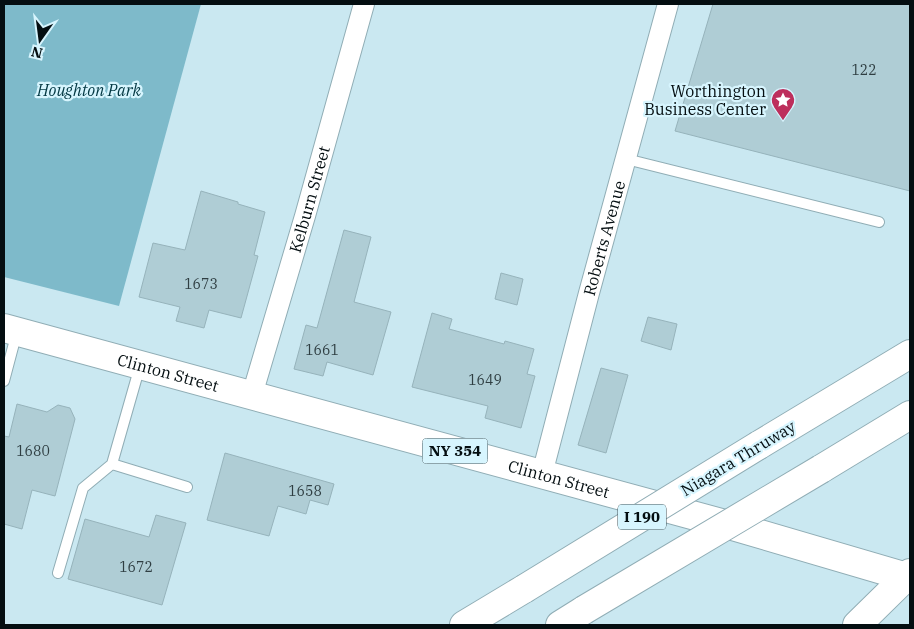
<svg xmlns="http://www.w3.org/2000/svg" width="914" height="629" font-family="'IBM Plex Serif',serif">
<rect width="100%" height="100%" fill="#cae8f1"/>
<path fill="#7ebaca" d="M4,4h197l-82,302 -115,-29z"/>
<path fill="#afcdd5" stroke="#96b3bb" d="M713,4h197v187l-235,-60z
M201,191l37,11v2l27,8 -11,43 4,1 -17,62 -32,-8 -5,18 -28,-7 4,-14 -41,-10 14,-54 32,7z
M344,230l27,7 -17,65 37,10 -18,63 -46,-13 -4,14 -29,-7 12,-44 11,3z
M501,273l22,6 -6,26 -22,-6z
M432,313l20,6 -3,10 55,15 1,-3 29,8 -7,25 8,2 -14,52 -36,-10 3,-12 -76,-19z
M648,317l29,7 -6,26 -30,-9z
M601,368l27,7 -22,78 -28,-8z
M17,404l30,8 11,-7 12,3 5,11 -20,77 -23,-6 -10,39 -18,-5v-88l5,1z
M225,453l109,31 -6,21 -18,-5 -4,14 -28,-8 -9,30 -62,-16z
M156,515l30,8 -24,82 -94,-26 17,-60 64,18z"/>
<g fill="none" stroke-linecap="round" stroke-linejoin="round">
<g stroke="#90adb5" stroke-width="12">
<path id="lane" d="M626,159l253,63
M140,366l-28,98 75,23
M4,381l13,-49
M58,573l25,-85 29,-24"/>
</g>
<g stroke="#90adb5" stroke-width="22">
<g id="street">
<path id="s1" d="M252,395l53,-179 59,-212"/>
<path id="s2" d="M542,474l47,-181 79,-289"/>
</g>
</g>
<g stroke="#90adb5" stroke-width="30">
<g id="primary">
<path id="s3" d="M4,328l732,199 174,51"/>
</g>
</g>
<g stroke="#90adb5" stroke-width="30">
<path id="highway" d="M759,445l151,-91
M821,469l89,-54
M464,625l60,-36
M560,625l24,-15
M857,625l53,-52"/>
</g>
<use href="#lane" stroke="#fff" stroke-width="10"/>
<use href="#street" stroke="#fff" stroke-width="20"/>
<use href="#primary" stroke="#fff" stroke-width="28"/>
<use href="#highway" stroke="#fff" stroke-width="28"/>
<g stroke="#90adb5" stroke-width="30" stroke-linecap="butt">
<path id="highway-bridge" d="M524,589l235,-144
M584,610l237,-141"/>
</g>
<use href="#highway-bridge" stroke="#fff" stroke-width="28"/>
</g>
<defs>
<g id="sight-pin" transform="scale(1.25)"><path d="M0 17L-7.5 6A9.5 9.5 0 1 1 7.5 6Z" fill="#bd2f5c" stroke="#d7f5fe"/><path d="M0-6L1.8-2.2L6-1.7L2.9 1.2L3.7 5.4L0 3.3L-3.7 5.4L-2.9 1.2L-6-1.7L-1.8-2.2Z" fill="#fff"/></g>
</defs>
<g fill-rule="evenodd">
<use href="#sight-pin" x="783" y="100"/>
</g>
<g text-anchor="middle" stroke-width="4.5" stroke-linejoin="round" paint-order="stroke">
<g font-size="14" fill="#2f3e42">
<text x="864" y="75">122</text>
<text x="201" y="289">1673</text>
<text x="322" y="355">1661</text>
<text x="485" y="385">1649</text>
<text x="33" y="456">1680</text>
<text x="305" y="496">1658</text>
<text x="136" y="572">1672</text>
</g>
<g fill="#d7f5fe" stroke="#435358" stroke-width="1">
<rect x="422.5" y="438.5" width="65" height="25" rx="4"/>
<rect x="618" y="504.5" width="48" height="25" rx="4"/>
</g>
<g font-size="15" font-weight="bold" fill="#040e11">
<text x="455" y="456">NY 354</text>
<text x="642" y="522">I 190</text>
</g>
<g font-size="16" font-style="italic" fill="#033843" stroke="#d7f5fe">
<text x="89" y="96">Houghton Park</text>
</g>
<g font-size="16" fill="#040e11" stroke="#d7f5fe" text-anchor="end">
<text x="766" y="97">Worthington<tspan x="766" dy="18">Business Center</tspan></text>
</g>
<g font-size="16" fill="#040e11" stroke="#d7f5fe">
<text dy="6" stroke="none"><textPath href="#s1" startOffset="204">Kelburn Street</textPath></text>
<text dy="6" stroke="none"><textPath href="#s2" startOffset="244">Roberts Avenue</textPath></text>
<text dy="6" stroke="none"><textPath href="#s3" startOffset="170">Clinton Street</textPath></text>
<text transform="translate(738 458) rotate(-31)" y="6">Niagara Thruway</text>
<text dy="6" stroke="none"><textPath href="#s3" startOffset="575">Clinton Street</textPath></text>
</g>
</g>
<rect width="914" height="629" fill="none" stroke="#040e11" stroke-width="10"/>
<g transform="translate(40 40) rotate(194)" stroke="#d7f5fe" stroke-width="4" paint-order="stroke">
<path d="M0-4L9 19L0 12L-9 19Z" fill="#040e11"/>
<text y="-8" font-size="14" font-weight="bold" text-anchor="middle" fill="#040e11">N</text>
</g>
</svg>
